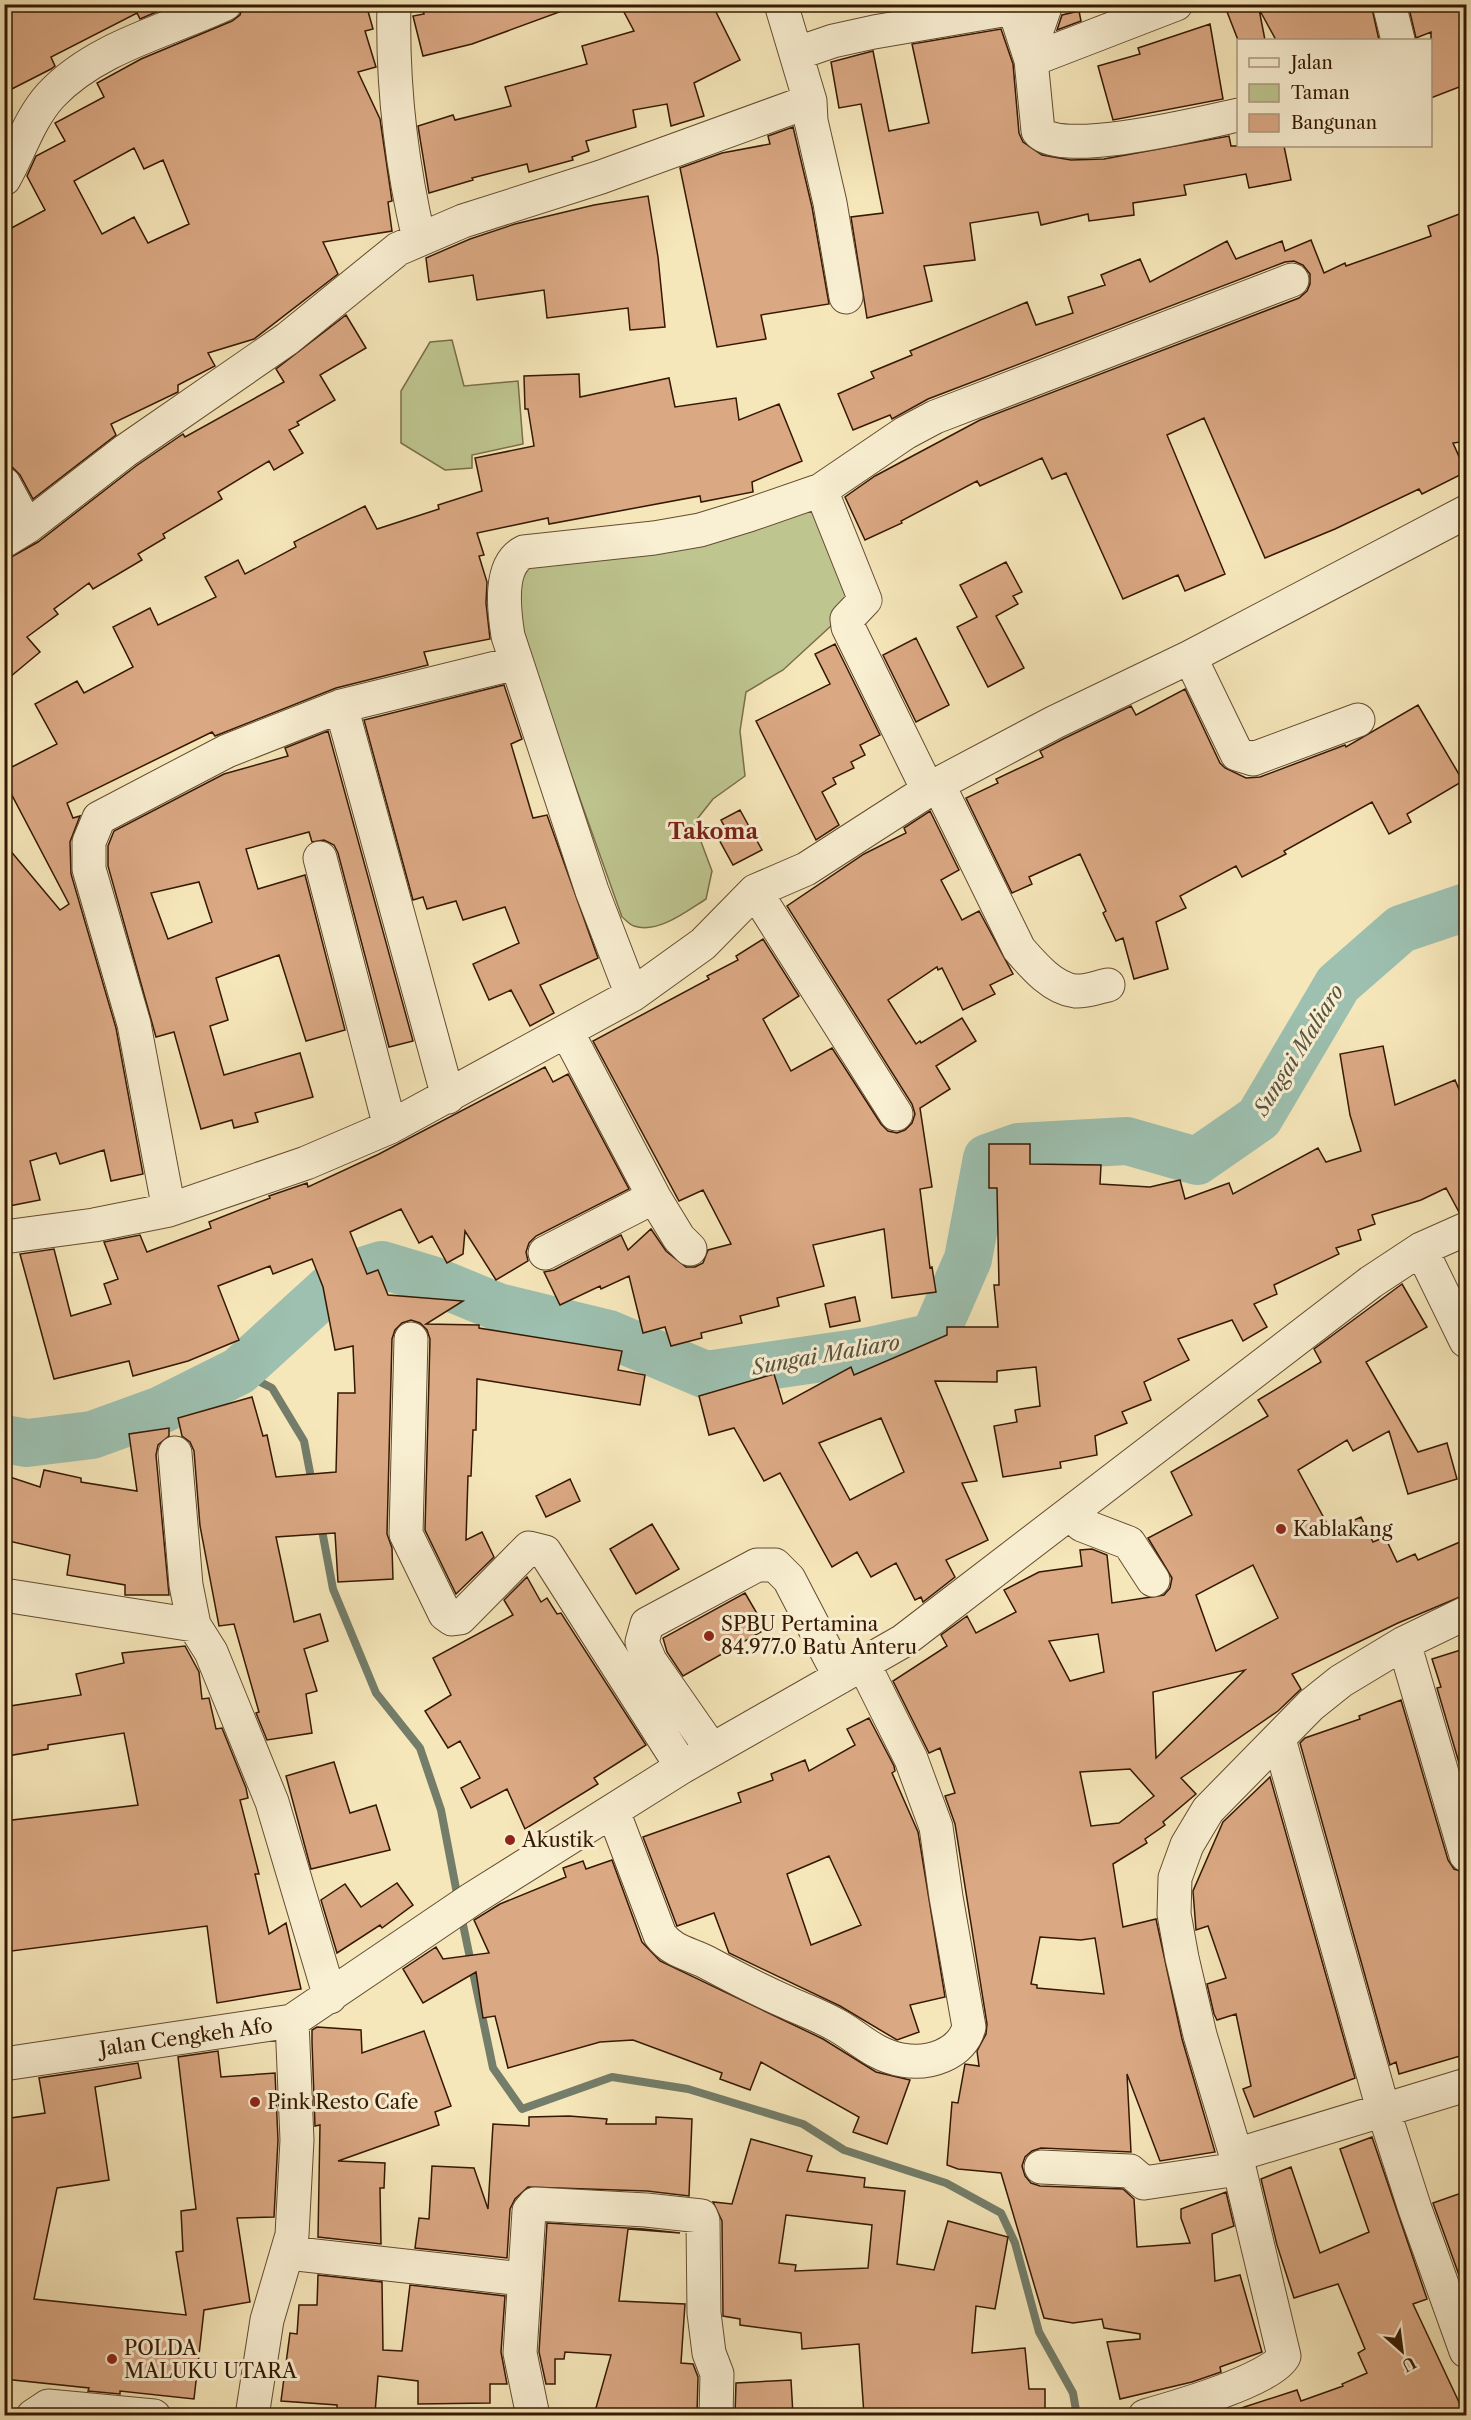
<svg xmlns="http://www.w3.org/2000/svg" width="1471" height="2420" font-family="'Libre Caslon Text',serif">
<rect width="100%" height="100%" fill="#f6e7ba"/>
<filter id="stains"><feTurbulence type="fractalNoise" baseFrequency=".00333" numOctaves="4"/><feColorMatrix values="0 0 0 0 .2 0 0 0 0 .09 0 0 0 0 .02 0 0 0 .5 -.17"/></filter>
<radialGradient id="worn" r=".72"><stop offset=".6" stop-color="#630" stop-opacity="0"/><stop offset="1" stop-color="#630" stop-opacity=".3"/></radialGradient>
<path fill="#bec58f" stroke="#7a6e48" stroke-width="1.5" d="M452,340l12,46 54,-5 5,63 -51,11v13l-27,2 -44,-27v-52l29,-49z
M821,485l36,117 -74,68 -37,22 -6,39 5,45 -32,23 -19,24 18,48 -6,28c-19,12 -48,35 -72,27 -4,-1 -8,-6 -12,-9l-73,-205 -38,-121 2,-29 84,-24z"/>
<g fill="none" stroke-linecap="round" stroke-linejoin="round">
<path stroke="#737d6a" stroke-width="8" d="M239,1371l33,17 32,53 8,42
M321,1525l12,64 43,104 44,55 21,62 17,89
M461,1915l32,153 29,41 90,-32 76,12 115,35 41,26 102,33 55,30 14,30 24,89 34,61 4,23"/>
<path stroke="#9dc0b0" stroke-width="48" d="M4,1439l23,4 65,-8 69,-25 78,-39 102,-93 41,-13 50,15 66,27 111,27 97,41 164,-24 64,-14 34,-78 19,-101 31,-11 109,-6 70,20 62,-43 79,-134 63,-55 65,-22"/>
</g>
<path fill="#daa883" stroke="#351802" stroke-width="1.5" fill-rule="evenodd" d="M4,4h171l-35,15 -3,-6 -86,44 4,9 -4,3 -47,24z
M243,4h123l7,25 -8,2 11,36 -18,5 22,47 12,82 -4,1 4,29 -69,11 15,32 -84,65 -46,14 7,13 -37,19v7l-67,32 5,11 -83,64 -13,-24 -7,-7 -9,-3v-233l41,-22 -18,-34 9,-20 29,-15 -10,-18 49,-26 -7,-14 44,-24 91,-38 8,-6zM134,148l10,21 19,-9 26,64 -41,19 -14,-26 -32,17 -28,-53z
M421,4h152v3l-101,37 -49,12 -10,-40 11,-2z
M639,4h73l28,56 -46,23 10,33 -33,10 -4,-22 -34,6 3,17 -50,14 3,10 -17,6 1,3 -44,12 -2,-8 -55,14 1,2 -44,13 -11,-67 35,-11 2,5 56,-14 -6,-19 82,-23 -5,-18 52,-15 -10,-19z
M1224,4h147l8,36h-103l-17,-31 6,31h-27z
M1408,4h59v80l-36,14v-66l-15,6z
M1079,11l2,10 -24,9 5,-15z
M1210,24l13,75 -110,21 -15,-54 42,-12 -2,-6z
M1001,29l12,35 6,69 4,9 19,13 29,5 33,-1 125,-23 2,10h53l7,34 -42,8 -3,-14 -62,11 2,10 -53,8 1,12 -45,6 -1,-7 -47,11 -3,-13 -68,11 5,37 -51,6 8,35 -65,17 -16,-101 32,-4 -22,-109 -22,4 -8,-46 42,-11 16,80 40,-8 -17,-79z
M793,127l19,80 17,97 -68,11 5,24 -49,8 -37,-179 42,-15 48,-9 -2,-8z
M648,196l10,61 7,70 -35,3 -2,-22 -81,10 -3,-28 -67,10 -4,-25 -44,7 -3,-24 44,-19 45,-15 79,-19z
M1467,211v230l-14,2 13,29 -44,22 -3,-5 -84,40 -70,29 -61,-140 -37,17 58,139 -40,17 -7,-16 -55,24 -57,-126 -14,6 -10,-21 -62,28 -3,-5 -76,40 1,2 -37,17 -20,-43 30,-21 105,-56 319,-122 8,-7 3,-7v-10l-7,-9 -9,-4 -9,1 -357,137 -36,20 -2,-4 -37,15 -15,-36 36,-16 -3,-6 41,-17 -2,-4 117,-49 9,23 37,-12 -5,-16 37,-12 -4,-10 39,-16 10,23 77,-41 9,18 46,-18 3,10 26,-11 13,33 21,-10 1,3 85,-30 -3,-10z
M346,315l20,33 -46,27 15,25 -38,22 2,3 -10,5 14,23 -29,17 -5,-9 -51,31 4,7 -59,35 2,4 -27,16 4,6 -49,29 -4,-6 -35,26 4,5 -31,23 13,15 -36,30v-121l34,-19 98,-76 47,-32 2,3 99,-55 -8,-13z
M579,374l1,23 89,-19 6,29 61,-9 3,22 40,-16 23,57 -50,21 1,10 -52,10 -1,-6 -151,28 -1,-6 -71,15 7,22 -5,1 8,26 -1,21 4,36 -66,13 4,13 -92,23 -121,48 -3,-4 -145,71 6,15 7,-2 -10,26 1,32 45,154 27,146 -32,7 -7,-31 -44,14 -4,-11 -26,8 10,39 -36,7v-364l56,67 9,-6 -65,-124v-9l53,-27 -22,-40 42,-23 7,12 49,-26 -20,-40 37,-19 8,17 58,-28 -11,-20 33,-17 7,14 51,-27 -2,-5 71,-36 12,23 62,-20 -1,-4 44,-14 -7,-33 59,-12 -6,-37h-3l-1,-33z
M1006,562l16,30 -9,4 5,8 -22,12 28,52 -36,19 -31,-60 20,-10 -17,-32z
M916,638l33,67 -33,17 -33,-67z
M835,644l45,91 -20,10 5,10 -14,7 3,6 -21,10 3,6 -14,8 17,33 -23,15 -60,-119 74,-37 -15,-30z
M504,685l18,54 -11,5 22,74 14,-3 51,143 -58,27 14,28 -24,13 -19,-36 -22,10 -16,-36 46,-21 -14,-36 -42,13 -7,-19 -29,8 -4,-12 -10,3 -49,-180z
M1185,689l35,74 5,5 21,10 14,-1 85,-32 1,2 72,-42 45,76 -56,33 4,8 -22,12 -17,-32 -88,49 2,3 -44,23 -6,-11 -56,30 6,12 -30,14 12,47 -34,10 -11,-41 -7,3 -13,-28 3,-2 -26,-57 -51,23 3,7 -20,9 -46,-95 32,-15 -2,-4 47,-22 -3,-6 23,-12 68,-33 5,9z
M328,731l85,310 -24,6 -51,-194 -4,-8 -10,-5 -12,2 -3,-10 -63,17 12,40 47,-14 40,155 -39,11 -27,-86 -63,23 12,42 -18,6 14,49 76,-22 13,44 -58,16 3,9 -24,6 -2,-8 -31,9 -27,-97 -18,5 -48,-171v-20l6,-15 110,-57 64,-18 -3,-8zM199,882l13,40 -44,17 -17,-46z
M740,810l22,40 -29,15 -16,-29 10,-5 -6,-11z
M930,811l29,59 -18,10 21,40 17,-9 34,63 -23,11 5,9 -32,16 -21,-42 -4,2 -1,-3 -49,33 28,44 4,-3 1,2 41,-25 14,23 -40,25 14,23 -30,19 12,79 -12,2 10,79 2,-1 4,25 -44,6 -8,-69 -71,16 11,41 -47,12 2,8 -39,10 2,7 -41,10 1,5 -31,8 -6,-19 -22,6 -14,-57 -28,13 -1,-3 -40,19 -16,-33 10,-2 67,-35 7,15 23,-21 15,22 20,16h9l8,-4 5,-13 23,-6 -28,-54 -24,11 -86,-160 116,-62 -2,-3 31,-16 -2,-4 27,-17 36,57 -36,23 28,52 41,-23 49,76 7,7 9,2 8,-3 7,-7 3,-9 -3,-10 -125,-198 77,-52 42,-21 -2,-5z
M1383,1046l12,59 60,-25 12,28v103l-8,1 -13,-24 -25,12 -49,15 3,9 -17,6 3,10 -25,8 3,6 -65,31 3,9 -23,10 13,23 -24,14 -11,-21 -54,19 11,21 -45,22 7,18 -29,12 5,11 -32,13 2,19 -37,7 1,6 -58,9 -9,-51 23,-4 -2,-12 25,-4 -4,-39 -39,4v11l-62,-1 42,100 -15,2 26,57 -42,20 9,17 -32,25 -2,-5 -6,3 -19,-37 -25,14 -14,-25 -25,15 -52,-94 -16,8 -30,-53 -25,7 -10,-39 75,-22 9,30 68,-37 3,8 93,-40v-8h51l-4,-42h5l-2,-97h-8v-44h41v20l71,1 -1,19 50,3 30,-7 5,19 44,-16 4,11 85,-46 8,14 35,-11 -11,-36 -10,-61zM881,1418l23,54 -54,28 -31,-57z
M545,1067l8,15 15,-8 61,115 -93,47 -7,7 -3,9 2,9 -32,19 -31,-49 -2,23 -16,9 -15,-27 -13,7 -18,-34 -51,23 17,42 11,-4 10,25 75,6 -37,23 53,1v3l143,23 -4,19 27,5 -5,30 -163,-26 -1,51h-3l-2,46h-3l-2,64 16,-8 12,25 -38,37 -31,-64 5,-191 -3,-9 -7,-7 -9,-3 -9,3 -7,7 -3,9 -5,195 5,14 1,31 -55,3 -3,-49 -59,4 18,85 26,-8 8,27 -24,8 13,42 -11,3 6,39 -45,7 -11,-27 3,-1 -25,-88 -15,2 -19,-100 -6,-75 -4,-9 -8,-6 -4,-18 74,-21 11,39 4,-1 9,42 60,-5 2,-79h17l-2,-47 -18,4 -12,-63 -11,-28 -39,15 -3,-8 -52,20 21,54 -51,21 -55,15 -4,-15 -75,18 -34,-125 34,-5 17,67 40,-12 -7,-20 14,-5 -14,-37 36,-7 7,17 64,-24 -2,-6 61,-24 -1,-2 38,-13 1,4 71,-33z
M1402,1284l25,43 -61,35 52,90 29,-9 10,36 -49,15 -19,-63 -36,20 -6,-11 -49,30 33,61 30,-14 12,25 12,-5 12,25 18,-8 3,6 49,-21v55l-69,29 -106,51 9,15 -23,22 -97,67 15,16 -33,28 2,3 -20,14 2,4 -34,21 10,63 33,-8 26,120 33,113 -55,9 -33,-87 4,78 -90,-4 -9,3 -7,6 -3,9 3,10 6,7 9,3 83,3 11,10 3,48 53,-4 -9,-25v-9l45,-17 8,34 -22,8 3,47 25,-6 22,77 -42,15 1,5 -29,10 -72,17 -13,-57 33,-3v-5l-36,-6 -2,-9 -29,4 -29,-5 -43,-145 -43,-4 -11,-4 5,-63 6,1 7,-39 14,2 -2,-15 9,-17 1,-10 -32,-200 -10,-28 10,-3 -15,-45 -11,5 -36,-72 54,-35 -6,-11 26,-19 9,17 40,-21 -12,-22 35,-18 43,-6 -2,-16 12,-1 15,6 5,48 52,-8 6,-7 2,-10 -24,-40 44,-23 -21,-43 97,-56 -10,-16 63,-38 -7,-13zM1253,1565l25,53 -62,33 -20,-56zM1098,1634l6,38 -34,9 -21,-40zM1245,1670l-89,88 -3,-66zM1130,1769l24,27 -35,27 -28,3 -11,-54zM1040,1937l41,3 14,-2 9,56 -67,-6v-3l-6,-1z
M855,1297l5,24 -30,6 -5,-23z
M169,1428v8l-11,9 -2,10 13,140h-44v-10l-58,-10 3,-20 -66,-15v-65l36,12 4,-17 37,8v4l56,9 -8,-57z
M570,1479l10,22 -34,16 -10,-21z
M652,1524l27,45 -43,25 -26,-45z
M527,1577l14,25 6,-4 10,16 4,-1 85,132 -52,33 4,6 -73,45 -18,-40 -36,19 -10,-20 19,-10 -20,-37 -12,7 -23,-37 26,-16 -18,-37 80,-43 -9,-15z
M745,1593l21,36 -83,47 -16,-24 -4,-14z
M185,1646l14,26 3,27 7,-1 7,31 6,-1 24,60 2,10 -8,2 19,74h-4l14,60 17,-11 15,66 -84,14 -10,-77 -203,26v-131l134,-16 -14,-72 -76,12v4l-41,7 -3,-49 77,-12 -5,-21 48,-11 -2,-10z
M1467,1648v142l-30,-102 4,-1 -9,-28z
M1401,1700l47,160 6,9 13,4v181l-68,20 -3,-12 -6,3 -90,-322 5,-5 55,-19 -1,-3z
M869,1718l25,48 1,5 -3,2 26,59 27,165 -35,8 9,27 -22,8 -57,-34 -111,-53 -15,-40 -37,13 -34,-89 98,-35 -3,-9 35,-13 -2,-6 34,-14 4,11 46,-26 -8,-16zM829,1856l32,69 -50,20 -24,-71z
M334,1762l16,51 26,-8 14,45 -79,19 -25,-93z
M1270,1777l85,301 -101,39 -11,-28 8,-3 -15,-72 -19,6 -3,-6 -7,-30 19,-6 -18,-52 -12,4 -3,-39 30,-69z
M612,1860l30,82 18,19 163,78 53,33 34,8 -23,64 -34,-12 6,-15 -98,-55 -11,28 -30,-11 2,-6 -89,-33 -33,2 -92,26 -13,-52 -12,2 -7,-46 -53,31 -20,-34 33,-22 7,12 46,-6 -15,-33 26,-16 66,-27 -3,-9 20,-7 3,8z
M397,1883l16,22 -31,23 -2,-3 -43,28 -16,-53 24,-16 16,23z
M317,2027l44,3 1,23 62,-22 27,75 -16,6 4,13 -101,36 47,2 -1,25h-4l1,56 -63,-7 2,-112 -5,1 -3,-84v-12z
M218,2051l3,26 54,-4 3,67 -4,77 -37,1 13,84 -46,8 -10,89 -74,-8v3l-32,-3 1,-3 -85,-9v-260l41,-6 -6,-35 99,-15 3,15 -46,9 14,93 -52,8 -23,111 152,16 -10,-63 7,-1 -2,-40 15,-2 -18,-152z
M569,2116l38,3 -1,5h50v-7l36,2 -3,77 -42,-5 -119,-4 -13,12 -5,10 -3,49 -92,-10 4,-30 10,1 3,-53 42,2 14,41 5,-85 36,2v-9z
M1372,2137l55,162 -14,5 52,111h-232l-1,-4 65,-21 4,11 42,-15 -1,-2 25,-11 -9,-20 7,-4 -27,-65 -44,14 -17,-53 -16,-66 30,-12 29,86 49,-21 -29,-83z
M751,2139l61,17 -5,15 58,7 -1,9 41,4 -8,73 37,6 14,-49 60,16 -13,72 -19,-3 -4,47 53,-5 4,41h16v26l-69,-3v3h-112l-5,-71 -57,5 -1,-16 -61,-8v-6l-17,-3 -1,-95 -9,-19 19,2zM786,2215l86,10 -4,43 -73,3 1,-6 -17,-2z
M1467,2191v94l-4,1 -30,-83z
M547,2223l97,6 36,4 -52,-4 -9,72 66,3 -4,59 12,1 5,13 -1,38h-103l17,-60 -46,-3 -1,7h-9v25h-9l-7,-32z
M318,2275l64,7 1,68 19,1 8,-66 95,11 -4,56 6,32h-17v19l-72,1v-23l-40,-5 -3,37 -38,-4v-4l-56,-4 9,-68 7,1 2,-29h18z
M791,2380l2,35h-58l1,-32z"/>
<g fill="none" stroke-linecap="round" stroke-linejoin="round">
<g stroke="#654c30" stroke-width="35">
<path id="minor" d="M394,4c-2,80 7,158 25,235
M1389,4l9,36
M798,53l35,-12 41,-9 140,-24 17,52 145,-56
M1029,53l17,-49
M1031,60l7,71c20,28 168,-9 200,-16
M810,101l1,20 19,82 16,94
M4,179c16,-28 25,-60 47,-84 45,-48 116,-64 174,-91
M4,484l23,43
M821,490l44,110 -18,19 1,8 80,163
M4,541l23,-14 98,-76 162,-112 111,-90 65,-28 138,-44 209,-76 -29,-97
M1190,657l47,97 16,5 105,-39
M341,706l107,391
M938,784l81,165c14,16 33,39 56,42 10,1 23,-4 33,-6
M320,858l70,269
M755,891l141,223
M632,995l-40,-104 -84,-255c-4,-25 -10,-71 16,-84l130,-14 46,-8 49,-15 72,-25 84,-57 30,-16 357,-137
M567,1032l87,165 25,41 11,11
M169,1210l-35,-186 -45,-155v-27l10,-24 128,-67 114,-45 175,-43
M4,1237l90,-12 75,-15 137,-47 84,-36 242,-132 71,-51 52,-53 51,-22 132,-85 117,-62 135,-65 276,-145
M1421,1249l45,92
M545,1253l109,-56
M411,1339l-5,195 39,80 7,5 8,-1 69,-70 16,4 137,215
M175,1453l11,132 8,40 17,27 61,150 58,195
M1069,1514l13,11 47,18 24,37
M4,1595l190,30
M1404,1643l62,212
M1279,1739l104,370 32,100 51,142
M712,1750l-62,-89 -8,-19 5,-18 110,-59h18l14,14 51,98
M613,1811l47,124c13,17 28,18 46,27 26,14 51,27 78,39 17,8 37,15 54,25 21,12 38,30 64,34 26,5 59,-5 67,-33l-23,-130 -10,-70 -25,-68 -47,-94
M4,2064l288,-43 180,-122 210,-132 221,-126 468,-359 50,-33 45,-20
M1236,2155l230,-70
M1041,2167l89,4 14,12 94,-14
M288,2253l235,26
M33,2416l15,-10 106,10
M252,2416l15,-96 25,-85 5,-95 -5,-119
M533,2416l-13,-63 9,-142 6,-7 111,6 55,6 2,5 1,92 5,40 8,21 -1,42
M1145,2416c28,-8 127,-36 139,-60l-48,-201 -36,-120 -18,-77 -8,-44 1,-36 12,-33 21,-35 103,-105 30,-24 63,-38 62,-30"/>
</g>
<use href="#minor" stroke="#f9efd2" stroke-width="33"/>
</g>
<g fill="#8f2418" stroke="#f9efd2" stroke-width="2">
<circle cx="1281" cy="1529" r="6"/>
<circle cx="709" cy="1636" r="6"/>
<circle cx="510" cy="1840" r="6"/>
<circle cx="255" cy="2102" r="6"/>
<circle cx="112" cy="2359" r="6"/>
</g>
<g text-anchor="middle" stroke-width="6" stroke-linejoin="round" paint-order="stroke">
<g font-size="20" fill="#351802" stroke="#f9efd2" text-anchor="start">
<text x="1293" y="1536">Kablakang</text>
<text x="721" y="1631">SPBU Pertamina<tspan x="721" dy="23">84.977.0 Batu Anteru</tspan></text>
<text x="522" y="1847">Akustik</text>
<text x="267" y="2109">Pink Resto Cafe</text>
<text x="124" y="2355">POLDA<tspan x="124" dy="23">MALUKU UTARA</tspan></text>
</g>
<g font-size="20" fill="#351802" stroke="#f9efd2">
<text transform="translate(186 2037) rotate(-8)" y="7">Jalan Cengkeh Afo</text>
</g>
<g font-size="21" font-style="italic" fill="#59533f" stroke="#f9efd2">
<text transform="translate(1299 1050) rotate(-58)" y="7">Sungai Maliaro</text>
<text transform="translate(826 1355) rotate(-10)" y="7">Sungai Maliaro</text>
</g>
<g font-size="22" font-weight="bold" fill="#7a1f14" stroke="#f9efd2">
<text x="713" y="839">Takoma</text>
</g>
</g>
<rect width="1471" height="2420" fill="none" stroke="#f6e7ba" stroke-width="24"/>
<rect x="6" y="6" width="1459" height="2408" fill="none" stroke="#351802" stroke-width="3"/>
<rect x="12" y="12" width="1447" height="2396" fill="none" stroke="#351802" stroke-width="1.5"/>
<rect x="1237" y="39" width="195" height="108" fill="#f9efd2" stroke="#ab997f" stroke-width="1.5"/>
<rect x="1249" y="58" width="30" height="9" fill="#f9efd2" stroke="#ab997f" stroke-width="1.5"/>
<text x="1291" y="69" font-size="18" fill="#351802">Jalan</text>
<rect x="1249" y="84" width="30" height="18" fill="#bec58f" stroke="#ab997f" stroke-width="1.5"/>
<text x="1291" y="99" font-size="18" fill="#351802">Taman</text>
<rect x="1249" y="114" width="30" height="18" fill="#daa883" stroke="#ab997f" stroke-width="1.5"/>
<text x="1291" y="129" font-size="18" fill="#351802">Bangunan</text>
<g transform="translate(1402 2351) rotate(152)" stroke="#f9efd2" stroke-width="4.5" paint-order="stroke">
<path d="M0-4.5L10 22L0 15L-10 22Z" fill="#351802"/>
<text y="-9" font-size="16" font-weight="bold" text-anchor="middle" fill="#351802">U</text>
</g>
<rect width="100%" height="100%" filter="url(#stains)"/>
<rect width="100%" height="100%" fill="url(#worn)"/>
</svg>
